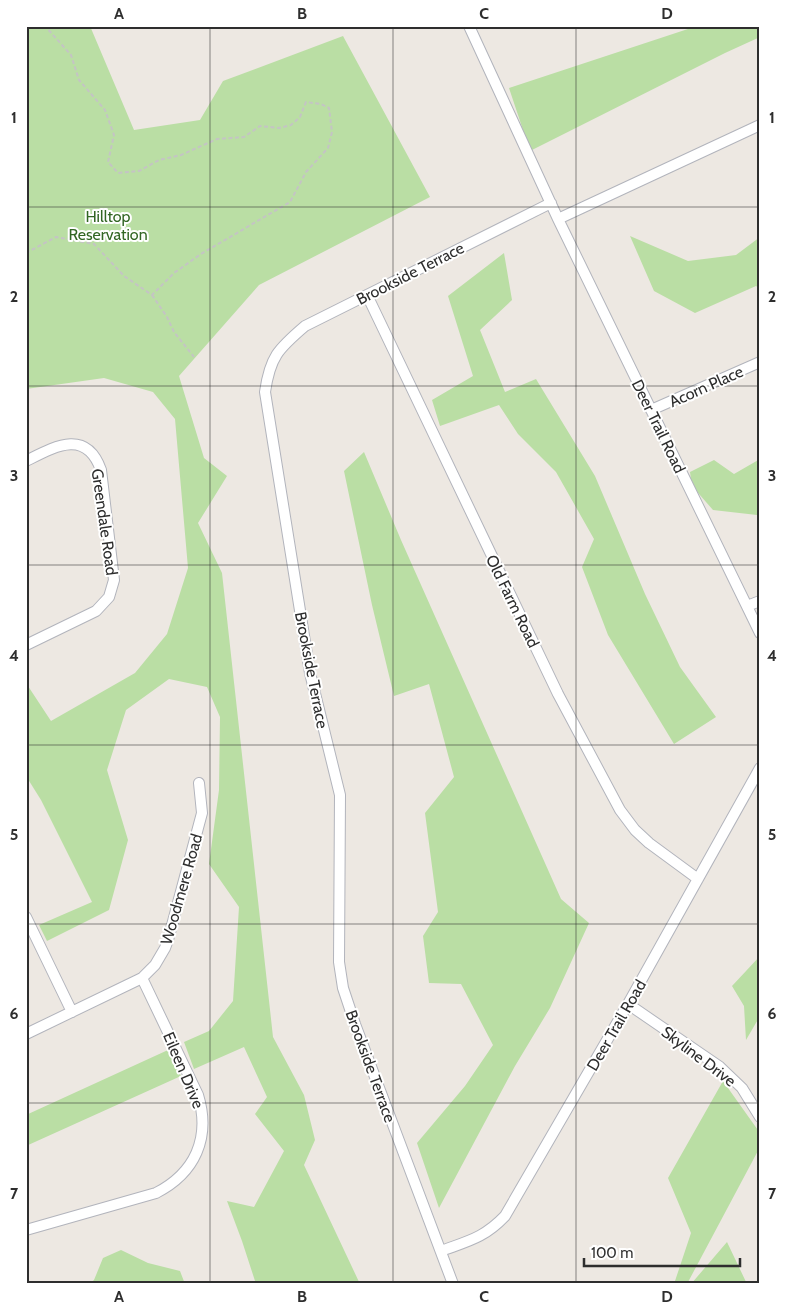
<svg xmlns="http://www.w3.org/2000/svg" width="786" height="1310" font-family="Cabin,sans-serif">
<rect width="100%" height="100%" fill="#ede8e2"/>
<path fill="#badea4" d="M26,26h64l44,104 66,-10 23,-39 120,-45 87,161 -171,88 -80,91 25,82 23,18 -29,47 24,50 51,464 31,58 11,45 -11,25 56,119h-104l-14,-43 -15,-40 27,6 30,-56 -29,-37 12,-17 -23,-50 -50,22 -10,-27 25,-11 24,-30 6,-94 -30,-43 10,-74 1,-73 -13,-30 -38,-8 -43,31 -19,60 21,70 -19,70 -62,31 -8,-16 53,-23 -51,-102 -15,-24v-93l25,38 84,-48 32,-39 21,-66 -13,-149 -22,-27 -49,-14 -78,11z
M697,26h63v11l-35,16 -195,98 -21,-63z
M630,236l58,25 48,-6 24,-18v52l-4,-3 -61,27 -41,-22z
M504,253l8,47 -32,30 25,62 31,-13 59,97 50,118 35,73 36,50 -42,27 -66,-109 -26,-68 12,-28 -38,-67 -38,-38 -19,-29 -59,21 -8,-26 41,-24 -25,-80z
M364,452l37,88 160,359 28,24 -39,85 -35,58 -76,142 -22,-65 48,-57 28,-41 -32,-61 -32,-1 -6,-47 15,-24 -13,-99 29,-36 -25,-93 -35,12 -22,-91 -28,-134z
M760,459v54l-3,2 -44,-5 -21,-24 -2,-14 24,-12 20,14z
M760,956v60l-14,24 -2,-34 -12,-20z
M168,1050l13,26 -155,70v-31z
M723,1081l37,52v14l-73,137h-13l17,-51 -23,-55z
M727,1242l20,42h-56z
M121,1250l27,13 32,8 5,13h-96l5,-4 9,-22z"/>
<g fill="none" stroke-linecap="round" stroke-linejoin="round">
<g stroke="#b2b4bc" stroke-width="12">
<path id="minor" d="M469,26l89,193 202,414
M558,219l202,-94
M367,295l191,399 62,116 15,20 14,13 49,36
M651,410l109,-48
M26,461c28,-14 60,-33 75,9l13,110 -5,17 -13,14 -70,34
M747,606l13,-5
M26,917l46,95
M628,1004l92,63 22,21 18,29
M26,1034l116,-56 13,-13 10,-17 3,-8 34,-127 -3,-30
M26,1230l130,-37c39,-20 55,-55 42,-98l-56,-117
M441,1251c27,-10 43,-13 64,-35l123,-212 132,-236
M453,1284l-98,-260 -12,-36 -4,-26 1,-167 -30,-122 -45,-281c5,-35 13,-43 40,-66l246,-123"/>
</g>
<path stroke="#c4c4c4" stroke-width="2" stroke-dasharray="4 2.5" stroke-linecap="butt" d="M26,253l30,-16 38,7 30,32 28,19 22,-22 27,-19 89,-52 16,-30 22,-24 4,-16 -3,-24 -8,-4 -15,-2 -6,15 -9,8 -12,3 -19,-2 -16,11 -27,2 -36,16 -22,5 -20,11 -21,2 -10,-11 6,-27 -9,-25 -26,-30 -8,-25 -26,-29
M152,295l15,22 7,15 20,25"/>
<use href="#minor" stroke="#fff" stroke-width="10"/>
</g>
<path fill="none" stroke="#2e2e2e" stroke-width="1" stroke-opacity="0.55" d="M210,26v1258M393,26v1258M576,26v1258M26,207h734M26,386h734M26,565h734M26,745h734M26,924h734M26,1103h734"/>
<g text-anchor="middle" stroke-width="4" stroke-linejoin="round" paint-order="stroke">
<g font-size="16" fill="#326623" stroke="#fff">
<text x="108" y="222">Hilltop<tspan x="108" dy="18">Reservation</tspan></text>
</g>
<g font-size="16" fill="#2e2e2e" stroke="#fff">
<text transform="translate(410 273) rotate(-27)" y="6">Brookside Terrace</text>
<text transform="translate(706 386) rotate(-24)" y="6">Acorn Place</text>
<text transform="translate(659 426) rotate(64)" y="6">Deer Trail Road</text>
<text transform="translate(105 522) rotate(82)" y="6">Greendale Road</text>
<text transform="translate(513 601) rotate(64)" y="6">Old Farm Road</text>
<text transform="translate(312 670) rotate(79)" y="6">Brookside Terrace</text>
<text transform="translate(181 889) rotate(-74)" y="6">Woodmere Road</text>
<text transform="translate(616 1025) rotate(-60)" y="6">Deer Trail Road</text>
<text transform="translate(699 1056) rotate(37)" y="6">Skyline Drive</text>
<text transform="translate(371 1066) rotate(70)" y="6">Brookside Terrace</text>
<text transform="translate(184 1070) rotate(67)" y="6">Eileen Drive</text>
</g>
</g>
<rect width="786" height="1310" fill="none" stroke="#ffffff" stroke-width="55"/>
<path d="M584 1258v8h156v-8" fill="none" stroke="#2e2e2e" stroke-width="2.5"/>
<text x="591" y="1258" font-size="15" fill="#2e2e2e" stroke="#ffffff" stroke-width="4" paint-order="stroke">100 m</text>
<rect x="28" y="28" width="730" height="1254" fill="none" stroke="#2e2e2e" stroke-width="2"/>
<g font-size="16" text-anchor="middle" font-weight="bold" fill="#2e2e2e">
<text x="119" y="19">A</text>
<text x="302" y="19">B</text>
<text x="484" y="19">C</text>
<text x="667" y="19">D</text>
<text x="14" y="123">1</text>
<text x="772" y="123">1</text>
<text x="14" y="302">2</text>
<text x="772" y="302">2</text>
<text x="14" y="481">3</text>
<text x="772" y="481">3</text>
<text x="14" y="661">4</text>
<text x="772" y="661">4</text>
<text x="14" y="840">5</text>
<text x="772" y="840">5</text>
<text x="14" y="1019">6</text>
<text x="772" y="1019">6</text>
<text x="14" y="1199">7</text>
<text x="772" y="1199">7</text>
<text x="119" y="1302">A</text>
<text x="302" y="1302">B</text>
<text x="484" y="1302">C</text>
<text x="667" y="1302">D</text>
</g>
</svg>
